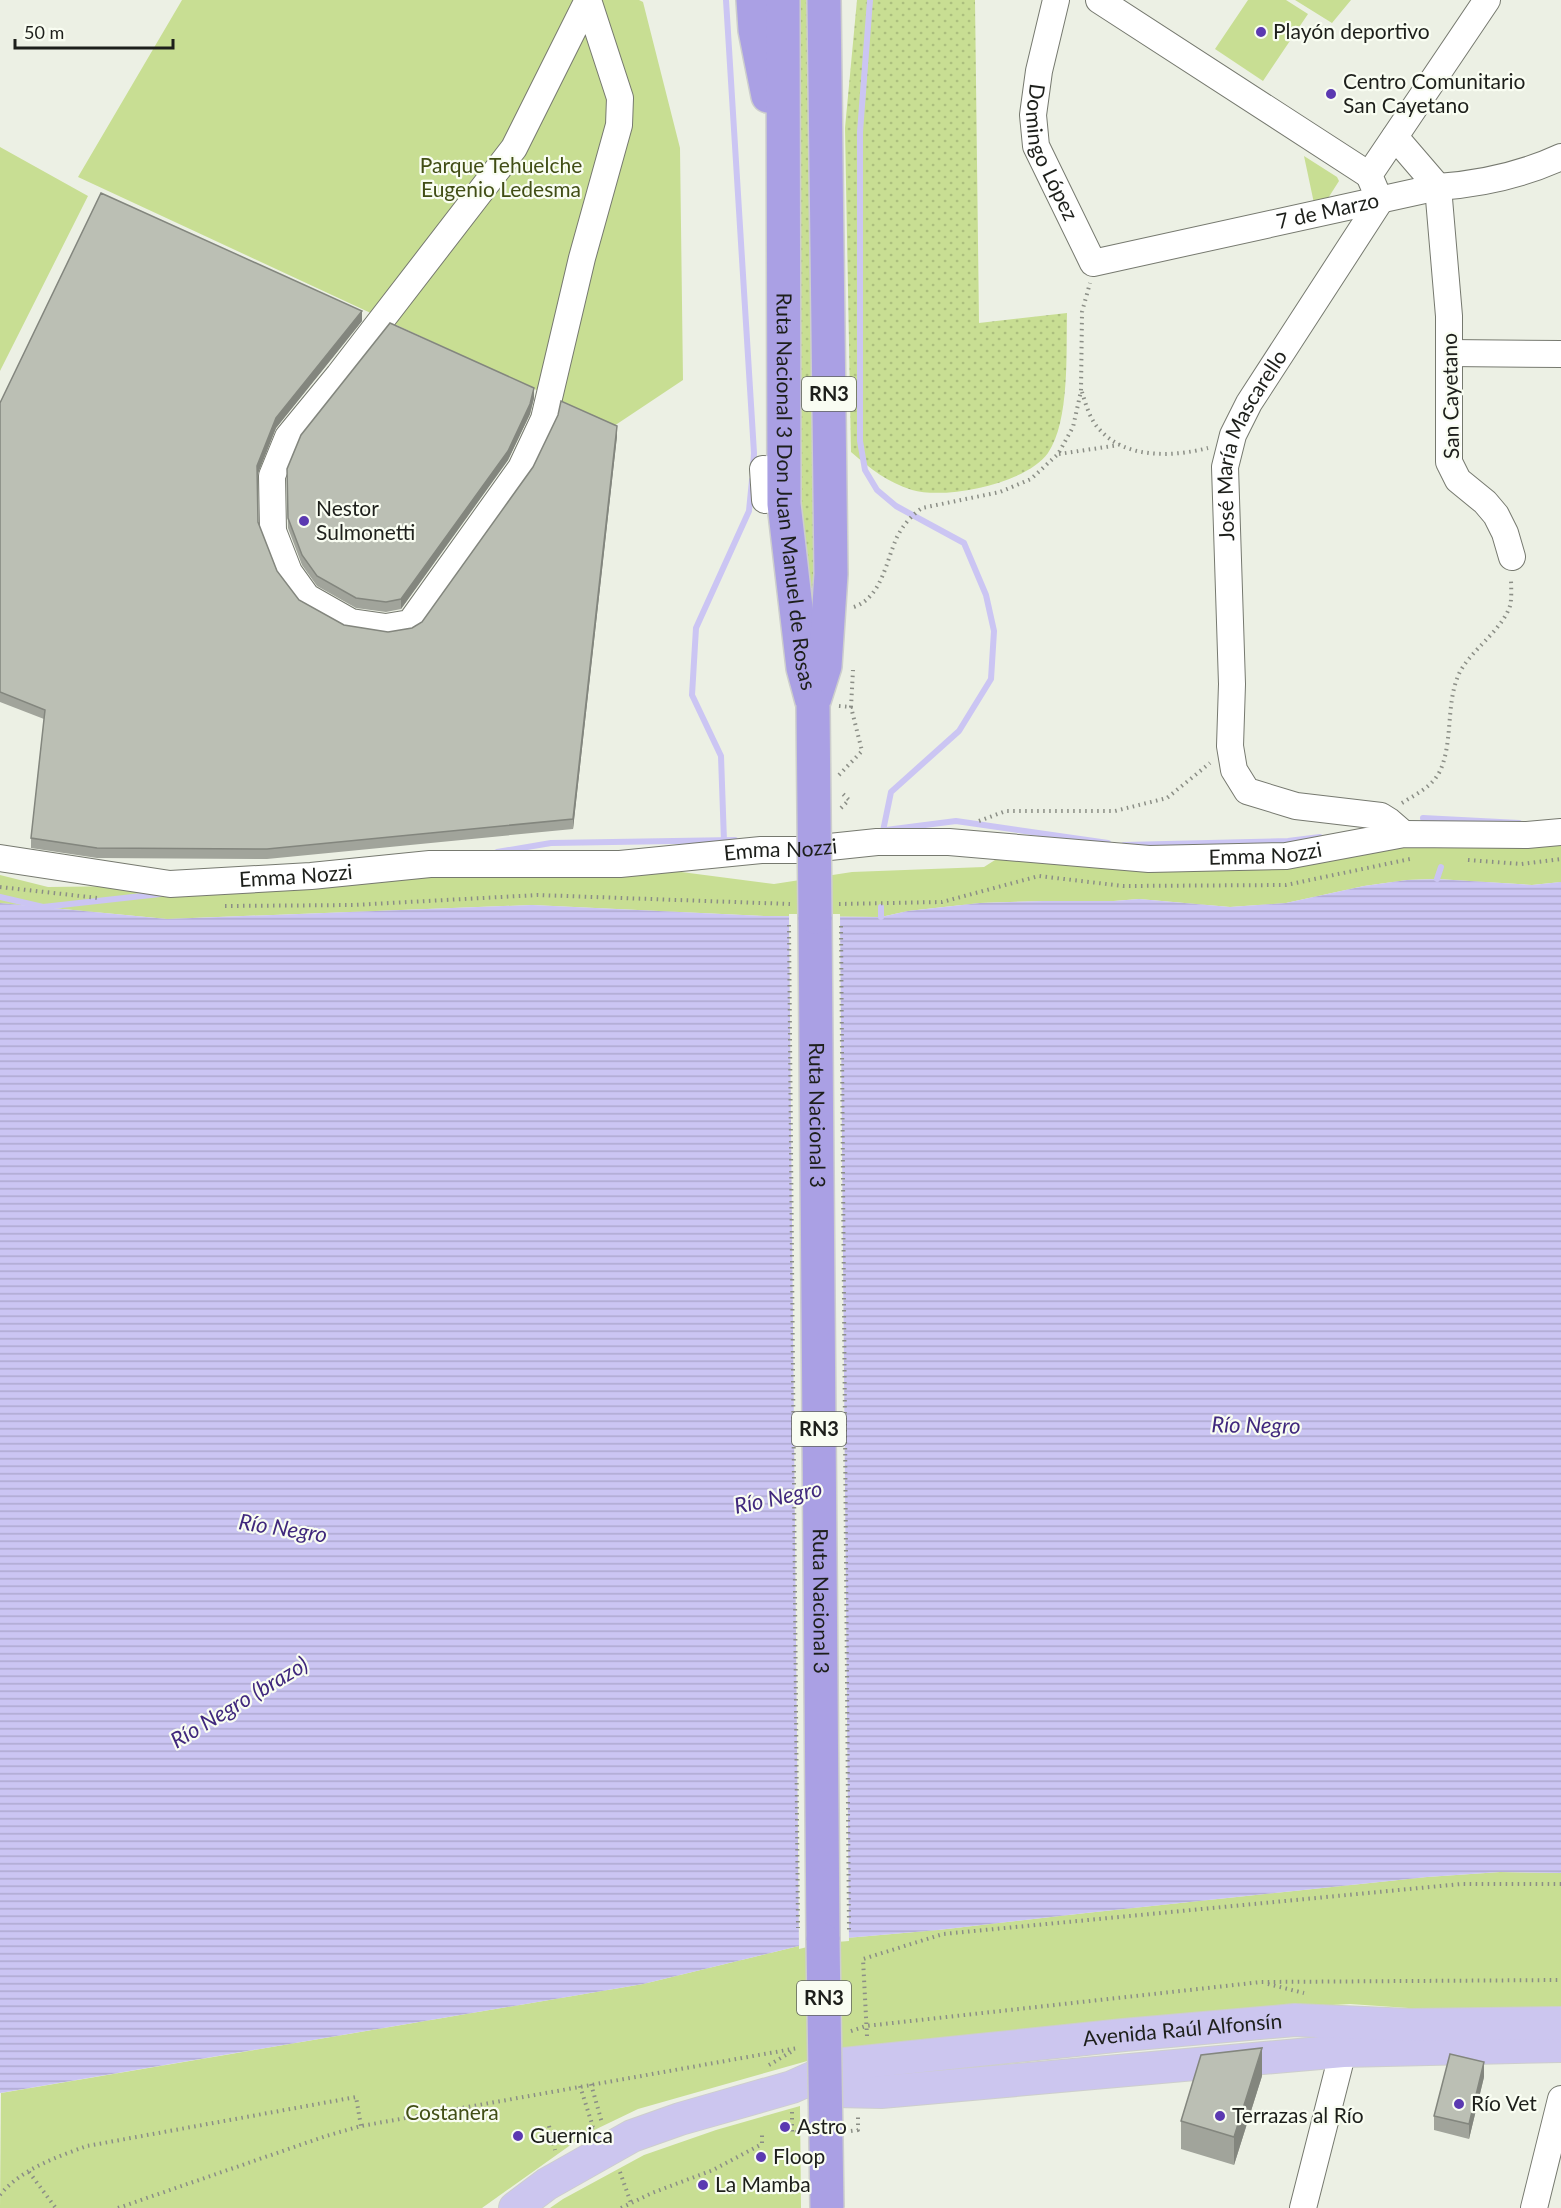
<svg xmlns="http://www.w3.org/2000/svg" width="1561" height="2208" font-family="Lato,sans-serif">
<defs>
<pattern id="grass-dots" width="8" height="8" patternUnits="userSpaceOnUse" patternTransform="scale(1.5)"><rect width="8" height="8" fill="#c8de93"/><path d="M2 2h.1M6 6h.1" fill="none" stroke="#abbe7e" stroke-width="1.8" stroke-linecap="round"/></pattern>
<pattern id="water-rules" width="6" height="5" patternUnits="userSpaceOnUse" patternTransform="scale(1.5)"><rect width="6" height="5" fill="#cbc5f3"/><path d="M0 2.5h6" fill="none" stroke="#aea9d0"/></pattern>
</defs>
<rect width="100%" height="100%" fill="#ecf0e4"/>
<path fill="url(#grass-dots)" d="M797,0h16l4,588h-9l-6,-13z
M857,0h118l4,323 88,-10c-1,38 3,108 -19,140 -21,30 -101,47 -136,37 -25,-8 -41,-21 -61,-38l-6,-324z"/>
<path fill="#c8de93" d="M182,0h457l4,2 37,146 3,232 -69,46 -536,-249z
M1248,0h38l22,14 -45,67 -48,-32z
M1295,0h56l-19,23z
M0,147l88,49 -88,175z
M1304,156l33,21 2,4 -14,22 -10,5z
M1416,842h145v40l-29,3 -95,-6 -30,1 -43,6 -78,17 -56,4 -91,-8 -25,2h-71l-63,2 -72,8 -27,6 -117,-1 -232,-11 -365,14 -167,-16v-28l48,12 252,-3 320,-20 154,20 78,-12 132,-5 22,-14 33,7 85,10 165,-4z
M1500,1872l61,1v139l-153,-4 -58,-4 -71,4 -454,48 -187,53 -52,25 -104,74h-482l1,-115 642,-109 180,-44 115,-10 148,-17 341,-36z
M800,2106l1,102h-251l13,-9 81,-44 72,-25z"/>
<path fill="url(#water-rules)" d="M1437,879l95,6 29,-3v991l-61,-1 -73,5 -341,36 -148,17 -115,10 -180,44 -643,109v-1190l167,16 365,-14 232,11 117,1 27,-6 72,-8 63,-2h71l25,-2 91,8 56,-4 78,-17 43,-6z"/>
<path fill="#ecf0e4" d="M789,914h51l9,1027 -25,2 -25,6z"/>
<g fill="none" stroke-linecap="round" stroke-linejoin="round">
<path stroke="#cbc5f3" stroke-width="6" d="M726,0l28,453 -1,16
M870,0l-10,132v309l5,29 12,20 19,16 68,37 22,52 8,36 -3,48 -32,52 -68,61 -8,39
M1423,818l96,5
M886,830l70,-9 152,22
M724,841l-3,-85 -29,-61 4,-67 53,-117 3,-31
M1124,845l164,-4 32,-4
M497,852l54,-9 184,-3
M1437,879l4,-12
M0,897l43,10 117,-13
M881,917v-10"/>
<g stroke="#76796f" stroke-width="28">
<g id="minor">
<path d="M588,0l-74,148 -175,227 -51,62 -16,39 1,55 16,41 18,25 44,25 35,5 24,-4 111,-155 23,-49 38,-161 37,-133 1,-27 -32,-98"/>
<path id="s1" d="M1056,0l-17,71 -6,44 3,31 57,117 345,-76c42,-3 84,-12 123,-30"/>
<path d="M1099,0l270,175"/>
<path d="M1395,137l43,50 11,129v146l9,18 27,22 11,13 9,18 7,24"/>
<path d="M1449,353l112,1"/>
<path d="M765,500l-2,-31 21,1"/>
<path id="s2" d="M1404,834l-15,-13 -8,-5 -85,-10 -49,-15 -13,-21 -4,-24 2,-62 -7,-217 8,-32 16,-32 131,-202 -11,-26 118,-175"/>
<path id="s3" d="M0,858l170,26 141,-8 119,-12h190l141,-14h40l76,-8h72l200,17 137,-3 118,-22 123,1 34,-3"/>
<path d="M1303,2208l40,-157 -3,-17"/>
<path d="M1534,2208l27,-109"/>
</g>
</g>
<g stroke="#cdcecd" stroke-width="34">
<g id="major">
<path d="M809,2081l27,10 45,1 462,-41 218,-5"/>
<path id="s4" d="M515,2208l32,-24 85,-48 48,-17 112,-32 52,-23 280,-29 171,-15 115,5 151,-2"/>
</g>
</g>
<g stroke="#cdcecd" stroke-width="36">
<g id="highway">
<path d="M753,0l2,30 13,66"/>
<path id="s5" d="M783,0l1,504 19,164 10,37"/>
<path d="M813,704l12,-38 6,-92 -7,-574"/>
<path id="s6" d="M815,917l8,1023"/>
</g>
</g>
<path stroke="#8b8e86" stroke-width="4" stroke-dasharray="1.5 4.5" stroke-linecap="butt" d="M1082,392c4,13 8,28 18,38 26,29 73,27 108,18
M1059,454l60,-9
M854,607c28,-10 32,-46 43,-70 6,-12 15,-22 25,-29l78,-16 31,-13 27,-25 15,-27 8,-36 1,-79 8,-29
M839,706l12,1 2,-37
M839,775l23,-24 -11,-44
M1402,803c14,-9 30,-16 38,-32 13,-28 6,-66 18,-95 10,-24 43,-44 52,-70 2,-8 1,-19 1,-28
M841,808l8,-8 -8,-8
M979,821l27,-10h109l52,-13 43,-35
M1468,860l53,4 40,-5
M0,887l98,11
M839,904l103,-2 97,-26 84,10 163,-1 124,-26
M225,906l128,-1 185,-10 252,9
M1268,1984l36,9
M851,2031l15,-5 395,-44 300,-2
M867,2036l-4,-77 80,-25 518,-50h100
M769,2065l22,-13
M591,2084l11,39
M580,2086l13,41 2,-1
M792,2112v21l7,-1
M549,2126l6,24
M851,2131l7,-1v-13
M29,2172l26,35 3,1
M620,2172l11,31
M0,2195c21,-26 57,-38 87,-49l269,-49 5,29
M118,2208l208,-72 35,-10 437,-78
M621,2208l31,-15 61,-23 49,-26v-12"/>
<use href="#minor" stroke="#fff" stroke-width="26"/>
<use href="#major" stroke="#ccc6ef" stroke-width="32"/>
<use href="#highway" stroke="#aaa0e4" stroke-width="33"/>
<g stroke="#cdcecd" stroke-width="36" stroke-linecap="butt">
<path id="highway-bridge" d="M813,705l2,212
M823,1940l4,268"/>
</g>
<path stroke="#8b8e86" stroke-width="4" stroke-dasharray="1.5 4.5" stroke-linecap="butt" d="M789,925l9,1003
M841,926l8,1006"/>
<use href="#highway-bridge" stroke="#aaa0e4" stroke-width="33"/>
</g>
<path fill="#a1a49b" d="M362,321l-86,107 -19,48 1,46 19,49 22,29 45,25 44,7 24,-4 10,-6 195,-186 -44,393 -306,30 -170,-1 -66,-10v-10l13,-119 -44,-17v-299z
M534,398l-4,16 -22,46 -107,149 -15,3 -30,-4 -39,-22 -15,-21 -14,-37 -1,-59z
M1262,2076l-28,89 -53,-16v-28z
M1484,2077l-15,62 -35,-9v-14z"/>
<path fill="#83867e" d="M362,311v10l-86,107 -19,48v-10l19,-48z
M534,388v10l-4,16 -22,46 -107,149v-10z
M617,426v10l-44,393v-10z
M1262,2048v28l-28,89v-28z
M1484,2062v15l-15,62v-15z"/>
<path fill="#bbbfb4" stroke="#83867e" stroke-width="1.5" d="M101,193l261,118 -86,107 -19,48 1,56 19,49 22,29 45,25 44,7 24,-4 10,-6 111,-155 25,-52 3,-14 56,25 -44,393 -306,30 -170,-1 -66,-10 14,-128 -45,-18v-289z
M390,323l144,65 -4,16 -22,47 -107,148 -15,3 -30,-4 -39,-22 -15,-21 -14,-37 -1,-49 14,-34z
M1262,2048l-28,89 -53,-16 20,-66z
M1450,2054l34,8 -15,62 -35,-8z"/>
<g fill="#5b39b1" stroke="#f9fdf2" stroke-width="2">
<circle cx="1261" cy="32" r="6"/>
<circle cx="1331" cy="94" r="6"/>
<circle cx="304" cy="521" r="6"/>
<circle cx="1459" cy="2104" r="6"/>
<circle cx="1220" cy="2116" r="6"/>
<circle cx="785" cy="2127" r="6"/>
<circle cx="518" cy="2136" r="6"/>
<circle cx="761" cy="2157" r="6"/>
<circle cx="703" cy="2185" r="6"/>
</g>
<g text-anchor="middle" stroke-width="4.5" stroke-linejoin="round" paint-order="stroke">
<g fill="#f9fdf2" stroke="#5f625c" stroke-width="1.5">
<rect x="802" y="377" width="54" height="34" rx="4.5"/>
<rect x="792" y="1412" width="54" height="34" rx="4.5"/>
<rect x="797" y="1981" width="54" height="34" rx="4.5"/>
</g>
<g font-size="20" font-weight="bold" fill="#1d1f1b">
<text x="829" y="401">RN3</text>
<text x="819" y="1436">RN3</text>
<text x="824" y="2005">RN3</text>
</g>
<g font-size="21" fill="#1d1f1b" stroke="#f9fdf2" text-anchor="start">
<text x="1273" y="39">Playón deportivo</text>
<text x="1343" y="89">Centro Comunitario<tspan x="1343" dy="24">San Cayetano</tspan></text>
<text x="316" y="516">Nestor<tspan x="316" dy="24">Sulmonetti</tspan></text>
<text x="1471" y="2111">Río Vet</text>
<text x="1232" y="2123">Terrazas al Río</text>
<text x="797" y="2134">Astro</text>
<text x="530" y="2143">Guernica</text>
<text x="773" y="2164">Floop</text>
<text x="715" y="2192">La Mamba</text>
</g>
<g font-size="21" fill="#1d1f1b" stroke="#f9fdf2">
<text dy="7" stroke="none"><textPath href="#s1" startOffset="158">Domingo López</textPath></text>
<text dy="7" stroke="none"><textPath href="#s1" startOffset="519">7 de Marzo</textPath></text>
<text transform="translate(1451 396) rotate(-91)" y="7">San Cayetano</text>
<text dy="7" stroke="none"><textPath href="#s2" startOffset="522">José María Mascarello</textPath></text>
<text dy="7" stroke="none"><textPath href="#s5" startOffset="492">Ruta Nacional 3 Don Juan Manuel de Rosas</textPath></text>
<text dy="7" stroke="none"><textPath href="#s3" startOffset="784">Emma Nozzi</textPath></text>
<text dy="7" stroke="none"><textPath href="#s3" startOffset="1270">Emma Nozzi</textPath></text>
<text dy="7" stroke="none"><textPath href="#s3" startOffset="298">Emma Nozzi</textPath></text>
<text dy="7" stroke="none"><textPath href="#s6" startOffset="198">Ruta Nacional 3</textPath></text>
<text dy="7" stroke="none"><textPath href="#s6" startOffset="684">Ruta Nacional 3</textPath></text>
<text dy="7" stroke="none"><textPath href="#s4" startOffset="702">Avenida Raúl Alfonsín</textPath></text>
</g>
<g font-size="21" fill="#414e15" stroke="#f9fdf2">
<text x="501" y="173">Parque Tehuelche<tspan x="501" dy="24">Eugenio Ledesma</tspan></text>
<text x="452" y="2120">Costanera</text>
</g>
<g font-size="22" font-style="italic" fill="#40287d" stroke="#f9fdf2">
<text transform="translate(1256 1425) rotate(1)" y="8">Río Negro</text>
<text transform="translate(778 1497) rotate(-12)" y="8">Río Negro</text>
<text transform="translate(283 1528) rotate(9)" y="8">Río Negro</text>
<text transform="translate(239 1702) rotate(-31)" y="8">Río Negro (brazo)</text>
</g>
</g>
<path d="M15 39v9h158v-9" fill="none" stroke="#1d1f1b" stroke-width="3"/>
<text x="24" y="39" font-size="18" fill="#1d1f1b" stroke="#f9fdf2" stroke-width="4.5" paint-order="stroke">50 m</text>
</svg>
